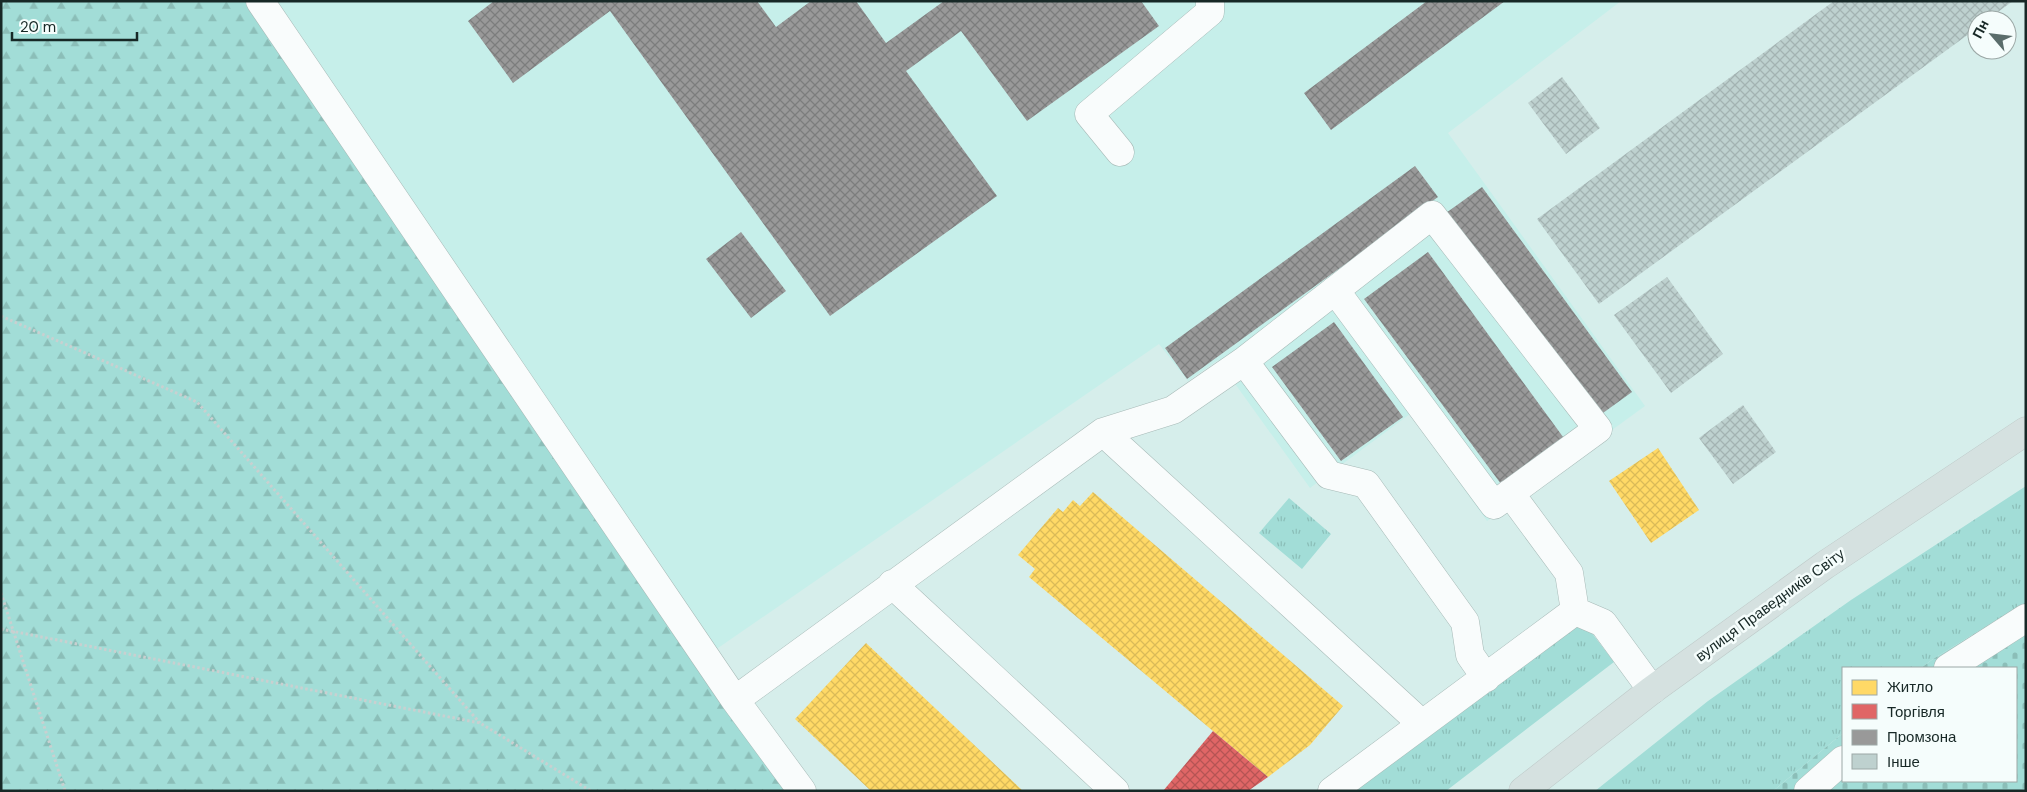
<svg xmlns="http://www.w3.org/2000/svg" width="2027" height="792" font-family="'DM Sans',sans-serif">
<defs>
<pattern id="grass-tufts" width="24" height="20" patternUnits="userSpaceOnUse" patternTransform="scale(1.25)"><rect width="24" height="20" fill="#a2ddd7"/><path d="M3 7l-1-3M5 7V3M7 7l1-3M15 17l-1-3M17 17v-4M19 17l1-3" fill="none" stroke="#8bbeb8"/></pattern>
<pattern id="forest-firs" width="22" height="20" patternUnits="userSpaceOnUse" patternTransform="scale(1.25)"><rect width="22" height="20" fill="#a2ddd7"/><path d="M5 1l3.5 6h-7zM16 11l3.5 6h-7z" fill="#8bbeb8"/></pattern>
<pattern id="cemetery-stones" width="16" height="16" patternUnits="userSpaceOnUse" patternTransform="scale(1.25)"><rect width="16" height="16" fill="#a2ddd7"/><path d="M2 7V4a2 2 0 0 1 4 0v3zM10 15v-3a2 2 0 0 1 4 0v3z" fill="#8bbeb8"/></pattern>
<pattern id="homes-cross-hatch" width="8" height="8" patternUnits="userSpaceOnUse" patternTransform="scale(1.25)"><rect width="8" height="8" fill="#ffd966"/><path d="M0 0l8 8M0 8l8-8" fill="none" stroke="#daba58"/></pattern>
<pattern id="shops-cross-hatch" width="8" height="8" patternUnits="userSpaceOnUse" patternTransform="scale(1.25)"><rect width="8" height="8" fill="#e06666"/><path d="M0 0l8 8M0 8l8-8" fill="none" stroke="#b55454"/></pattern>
<pattern id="industry-cross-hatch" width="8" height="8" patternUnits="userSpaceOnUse" patternTransform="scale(1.25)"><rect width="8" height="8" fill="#999"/><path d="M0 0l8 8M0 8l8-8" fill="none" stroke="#7c7d7d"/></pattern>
<pattern id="building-cross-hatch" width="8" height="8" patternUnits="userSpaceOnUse" patternTransform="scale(1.25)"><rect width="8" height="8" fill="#bed1cf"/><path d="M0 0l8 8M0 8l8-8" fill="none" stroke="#a3b3b2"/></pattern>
</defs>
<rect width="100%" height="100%" fill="#d6eeeb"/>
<path fill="#c6efea" d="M260,1h1361l-173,132 197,273 -158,115 -77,-107 -100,74 -92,-128 -30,21 -29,-37 -454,313z"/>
<path fill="url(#grass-tufts)" d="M2026,486v116l-93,57 -12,9h-78v65l-70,58h-178l113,-90 143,-101z
M1289,498l42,36 -29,35 -43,-36z
M1575,611l39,51 -168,129h-114z"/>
<path fill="url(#forest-firs)" d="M1,1h259l542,790h-801z"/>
<path fill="url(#cemetery-stones)" d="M2026,602v189h-253l70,-58v48h173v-113h-95l12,-9z"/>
<path fill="url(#homes-cross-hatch)" d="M1658,448l41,62 -48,33 -42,-62z
M1093,492l250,214 -33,39 -42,32 -239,-200 6,-8 -17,-14 40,-47 5,4 10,-12 7,6z
M866,643l157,148h-152l-76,-72z"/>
<path fill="url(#shops-cross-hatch)" d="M1213,731l55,46 -20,14h-85z"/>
<path fill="url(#industry-cross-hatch)" d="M494,1h263l19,26 35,-26h45l30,42 58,-42h197l18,25 -132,95 -66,-90 -55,40 91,125 -167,120 -220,-305 -97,72 -45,-62z
M1427,1h78l-174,129 -27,-37z
M1415,166l23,31 -251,182 -22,-31z
M1482,187l150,205 -36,26 -150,-205z
M741,232l45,59 -35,27 -45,-59z
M1428,252l138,189 -62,47 -140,-189z
M1334,322l69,95 -62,44 -69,-94z"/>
<path fill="url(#building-cross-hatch)" d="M1834,1h179l-26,19h-10v8l-378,276 -62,-85z
M1562,77l38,51 -34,26 -38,-51z
M1667,277l56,77 -52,39 -57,-78z
M1743,405l33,47 -43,32 -34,-46z"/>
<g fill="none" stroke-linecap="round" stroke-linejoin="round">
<g stroke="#a7bab7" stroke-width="29">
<path id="minor" d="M260,1l475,699
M1120,152l-31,-38 121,-102v-11
M1244,361l188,-146 166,214 -104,76 -159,-215
M1103,432l319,292
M1510,493l59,80 6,38
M892,584l223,207
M1948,668l78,-50
M802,791l-67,-91 368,-268 70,-22 71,-49 85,114 37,9 99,138 5,33 16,23
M1332,791l243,-180 28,12 49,67
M1808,791l35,-31"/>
</g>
<g stroke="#bec9c8" stroke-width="29">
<path id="major" d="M1523,791l129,-101 173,-125 201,-134"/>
</g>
<path stroke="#c9d0d0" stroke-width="3" stroke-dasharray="2.5 2.5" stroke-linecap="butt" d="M1,316l196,86 283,321
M1,593l64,198
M1,629l479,94 111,68"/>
<use href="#minor" stroke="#f9fcfc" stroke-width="28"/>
<use href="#major" stroke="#d5e1e0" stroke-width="28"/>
</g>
<g text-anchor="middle" stroke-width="5" stroke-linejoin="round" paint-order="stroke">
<g font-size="15" fill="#172826" stroke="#f5fdfc">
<text transform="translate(1770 605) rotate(-36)" y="5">вулиця Праведників Світу</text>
</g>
</g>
<rect width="2027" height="792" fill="none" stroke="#172826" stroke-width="5"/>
<rect x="1842" y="667" width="175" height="115" fill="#f5fdfc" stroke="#9ca8a6"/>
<rect x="1852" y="680" width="25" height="15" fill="#ffd966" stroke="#9ca8a6"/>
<text x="1887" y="692" font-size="15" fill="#172826">Житло</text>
<rect x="1852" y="704" width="25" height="15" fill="#e06666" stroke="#9ca8a6"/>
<text x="1887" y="717" font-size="15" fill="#172826">Торгівля</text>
<rect x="1852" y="730" width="25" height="15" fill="#999999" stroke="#9ca8a6"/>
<text x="1887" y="742" font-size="15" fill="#172826">Промзона</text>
<rect x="1852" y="754" width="25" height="15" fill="#bed1cf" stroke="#9ca8a6"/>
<text x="1887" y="767" font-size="15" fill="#172826">Інше</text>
<g transform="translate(1992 35) rotate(298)"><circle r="24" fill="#f5fdfc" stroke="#9ca8a6"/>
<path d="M0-4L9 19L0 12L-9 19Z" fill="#5a6d6b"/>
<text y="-8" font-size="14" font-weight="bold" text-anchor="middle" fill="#172826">Пн</text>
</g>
<path d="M12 32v8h125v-8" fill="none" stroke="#172826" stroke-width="2.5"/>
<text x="20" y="32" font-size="15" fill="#172826" stroke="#f5fdfc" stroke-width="4" paint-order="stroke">20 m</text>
</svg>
